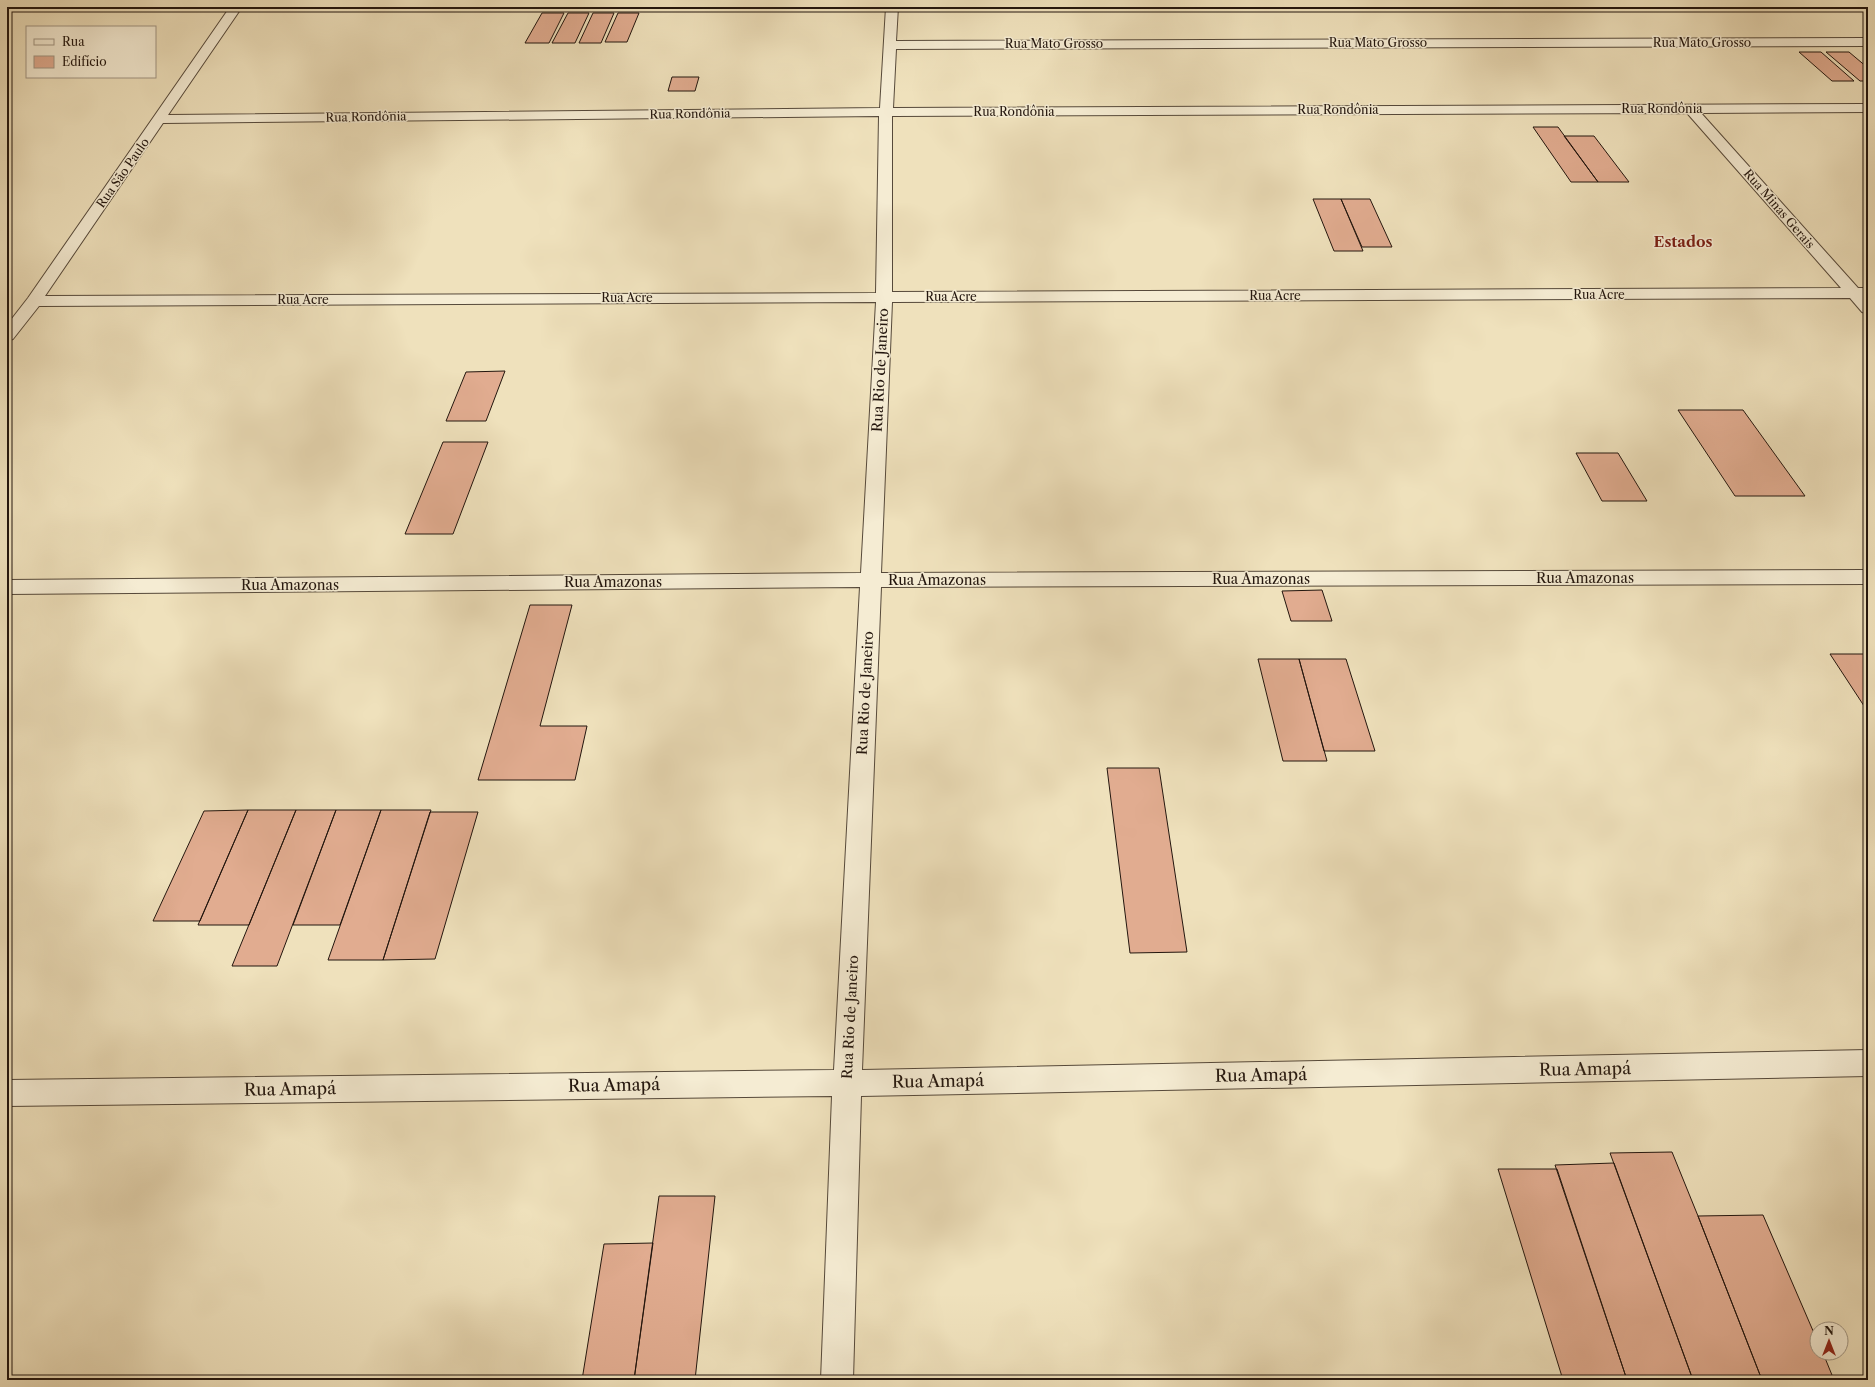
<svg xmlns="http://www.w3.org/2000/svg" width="1875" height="1387" font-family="'Libre Caslon Text',serif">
<rect width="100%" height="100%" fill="#efe1bc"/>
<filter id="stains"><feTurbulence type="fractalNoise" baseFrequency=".005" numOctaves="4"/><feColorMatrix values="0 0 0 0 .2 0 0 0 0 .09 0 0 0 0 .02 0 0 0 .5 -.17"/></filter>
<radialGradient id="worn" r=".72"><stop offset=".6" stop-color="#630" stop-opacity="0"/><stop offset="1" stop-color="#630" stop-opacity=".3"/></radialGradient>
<path fill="#e1ac90" stroke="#23160e" d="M542,13h22l-15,30h-24z
M568,13h21l-14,30h-23z
M593,13h21l-13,30h-22z
M618,13h21l-12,29h-22z
M1799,52h22l33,29h-22z
M1826,52h23l19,16v13h-8z
M672,77h27l-4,14h-27z
M1533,127h25l40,55h-27z
M1564,136h30l35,46h-31z
M1313,199h28l22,52h-29z
M1341,199h29l22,48h-30z
M505,371l-19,50h-40l20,-49z
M1678,410h65l62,86h-70z
M443,442h45l-35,92h-48z
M1576,453h42l29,48h-45z
M1322,590l10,31h-41l-9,-30z
M530,605h42l-32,121h47l-12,54h-97z
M1830,654h38v58z
M1258,659h41l28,102h-44z
M1299,659h47l29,92h-51z
M1107,768h52l28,184 -57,1z
M248,810l-48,111h-47l51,-110z
M248,810h48l-47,115h-51z
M296,810h40l-59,156h-45z
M336,810h45l-41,115h-47z
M381,810h50l-48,150h-55z
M430,812h48l-43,147 -52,1z
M1672,1152l26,64 64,164h-69l-83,-227z
M1614,1163l79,217h-66l-72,-215z
M1498,1169h59l70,211h-64z
M659,1196h56l-20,184h-61z
M1763,1215l54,125v13h6l11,27h-72l-64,-164z
M653,1243l-19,137h-52l22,-136z"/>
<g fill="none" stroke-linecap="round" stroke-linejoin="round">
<g stroke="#56493a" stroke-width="2">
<path id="minor" d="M230,7h12l-74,108 712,-7 6,-101h12l-2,34 972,-3v8l-972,3 -3,59 975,-4v8l-167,1 157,175h10v10h-1l1,16 -6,-2 -12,-14 -958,4 -11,271 987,-3v14l-987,3 -19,483 1006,-20v26l-1007,20 -8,284h-32l11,-284 -825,10v-26l827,-10 26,-483 -853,7v-14l854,-7 15,-271 -837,4 -26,33 -6,2v-16l21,-27zM1687,113l154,175 -949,4v-176zM879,116l-3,177 -831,3 118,-173z"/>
</g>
<use href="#minor" fill="#f5ecd3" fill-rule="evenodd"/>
</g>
<g text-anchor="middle" stroke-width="3" stroke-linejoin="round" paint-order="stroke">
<g font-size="12" fill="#23160e" stroke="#f5ecd3">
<text x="1378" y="47">Rua Mato Grosso</text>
<text x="1702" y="47">Rua Mato Grosso</text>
<text x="1054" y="48">Rua Mato Grosso</text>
<text x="1662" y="113">Rua Rondônia</text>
<text x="1338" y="114">Rua Rondônia</text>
<text x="1014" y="116">Rua Rondônia</text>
<text transform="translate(690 114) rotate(-1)" y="4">Rua Rondônia</text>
<text transform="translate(366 117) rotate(-1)" y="4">Rua Rondônia</text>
<text transform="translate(123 173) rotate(-55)" y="4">Rua São Paulo</text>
<text transform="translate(1779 209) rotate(49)" y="4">Rua Minas Gerais</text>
<text x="1599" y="299">Rua Acre</text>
<text x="1275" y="300">Rua Acre</text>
<text x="951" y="301">Rua Acre</text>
<text x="627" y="302">Rua Acre</text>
<text x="303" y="304">Rua Acre</text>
</g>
<g font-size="14" fill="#23160e" stroke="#f5ecd3">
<text transform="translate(880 370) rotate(-87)" y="5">Rua Rio de Janeiro</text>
<text x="1585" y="583">Rua Amazonas</text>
<text x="1261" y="584">Rua Amazonas</text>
<text x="937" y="585">Rua Amazonas</text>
<text x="613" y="587">Rua Amazonas</text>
<text x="290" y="590">Rua Amazonas</text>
<text transform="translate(865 693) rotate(-87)" y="5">Rua Rio de Janeiro</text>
<text transform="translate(850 1017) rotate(-87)" y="5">Rua Rio de Janeiro</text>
</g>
<g font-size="15" font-weight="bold" fill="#7a1f14" stroke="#f5ecd3">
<text x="1683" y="247">Estados</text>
</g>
<g font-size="17" fill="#23160e" stroke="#f5ecd3">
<text transform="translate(1585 1069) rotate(-1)" y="6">Rua Amapá</text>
<text transform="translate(1261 1075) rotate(-1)" y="6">Rua Amapá</text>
<text transform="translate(938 1081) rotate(-1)" y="6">Rua Amapá</text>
<text transform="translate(614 1085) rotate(-1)" y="6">Rua Amapá</text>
<text transform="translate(290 1089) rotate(-1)" y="6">Rua Amapá</text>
</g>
</g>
<rect width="1875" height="1387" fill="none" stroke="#efe1bc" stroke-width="24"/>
<rect x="8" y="8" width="1859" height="1371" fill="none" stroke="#23160e" stroke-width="2"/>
<rect x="12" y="12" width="1851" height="1363" fill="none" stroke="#23160e"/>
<rect x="26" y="26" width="130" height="52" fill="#f5ecd3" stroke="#a19684"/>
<rect x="34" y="39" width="20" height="6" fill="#f5ecd3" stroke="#a19684"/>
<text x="62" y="46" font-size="12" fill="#23160e">Rua</text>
<rect x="34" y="56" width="20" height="12" fill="#e1ac90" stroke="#a19684"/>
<text x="62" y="66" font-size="12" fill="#23160e">Edifício</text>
<g transform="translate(1829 1341)"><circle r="19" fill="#f5ecd3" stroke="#a19684"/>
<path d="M0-3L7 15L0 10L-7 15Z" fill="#8f2418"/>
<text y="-6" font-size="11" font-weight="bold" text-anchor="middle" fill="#23160e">N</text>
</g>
<rect width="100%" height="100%" filter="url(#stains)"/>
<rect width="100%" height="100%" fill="url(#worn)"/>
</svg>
